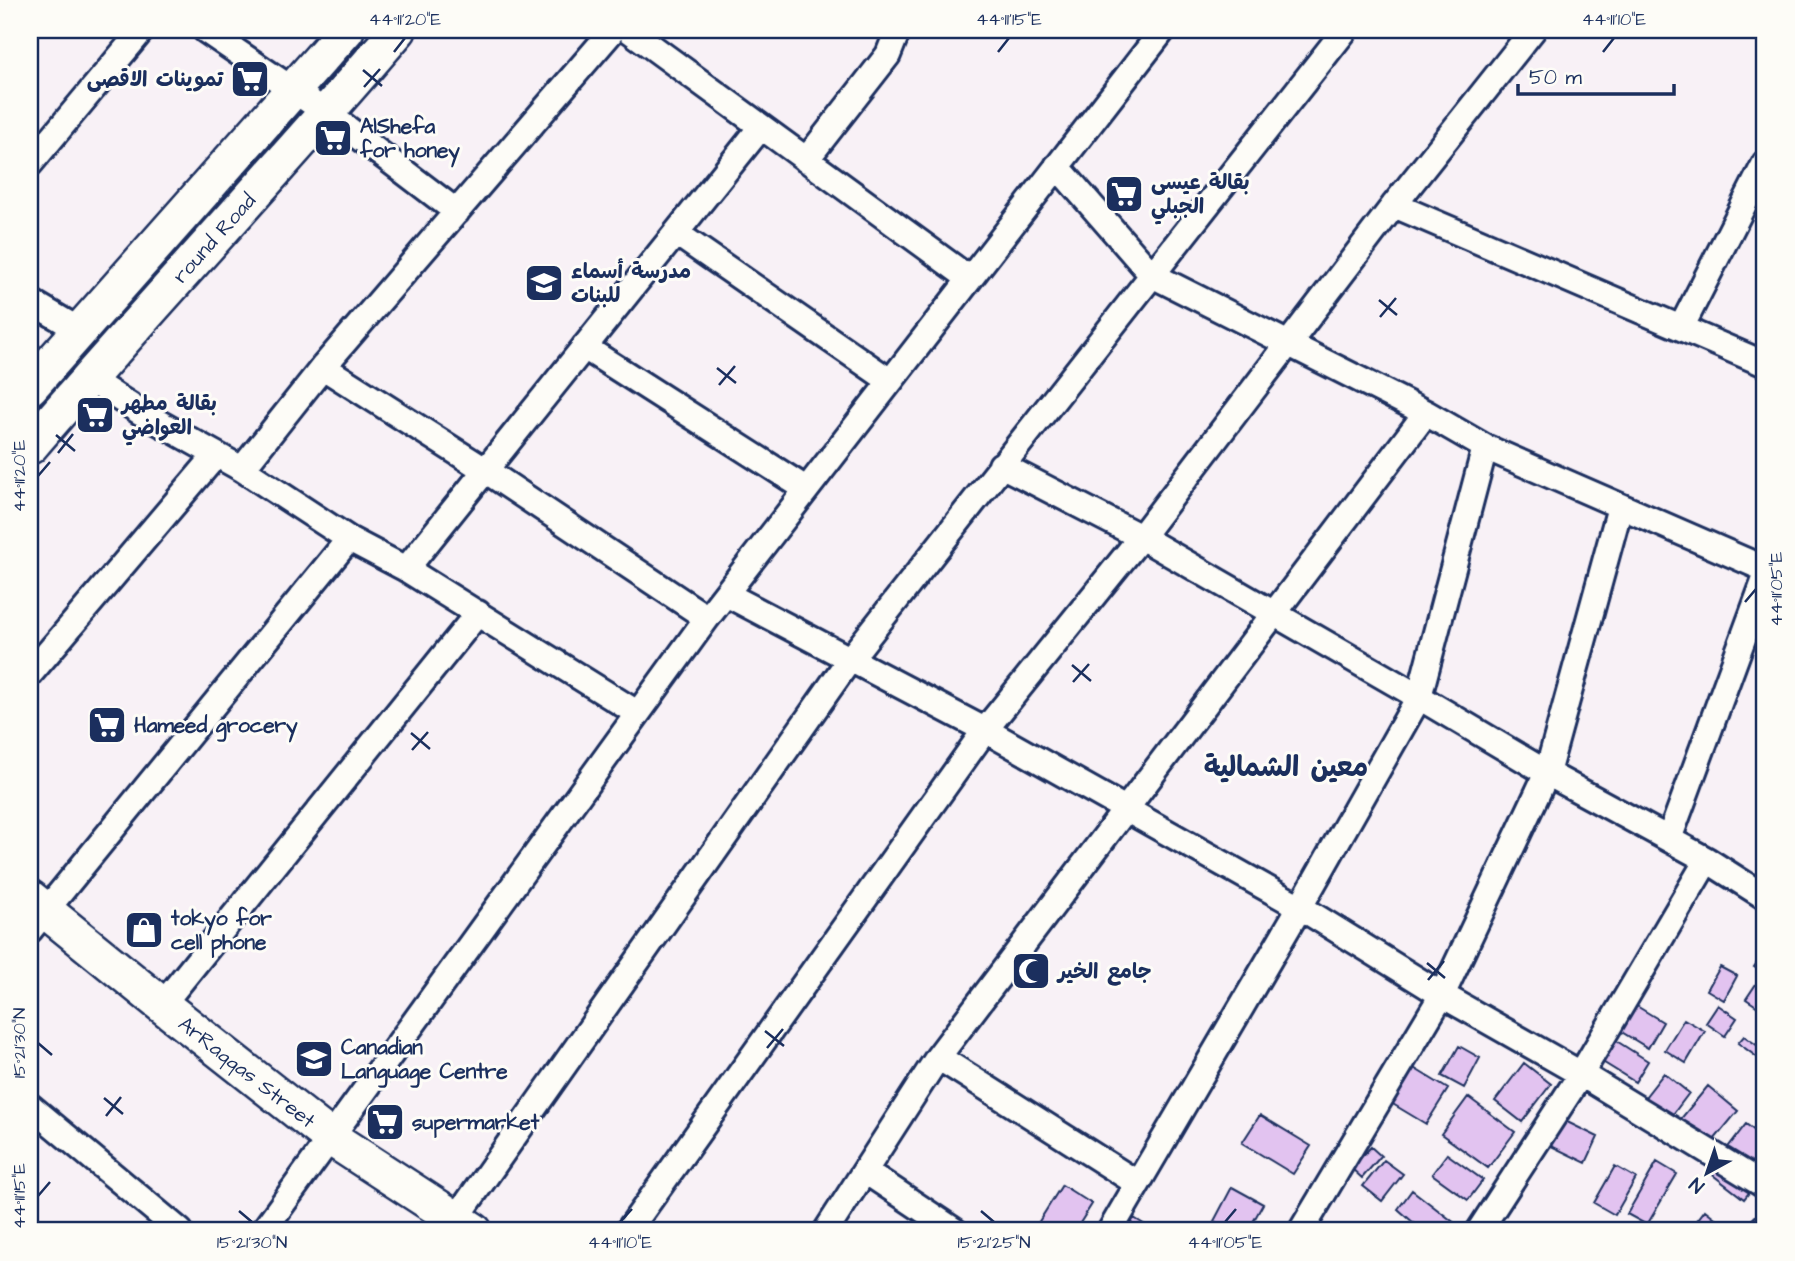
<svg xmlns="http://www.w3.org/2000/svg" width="1795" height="1261" font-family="'Architects Daughter','Playpen Sans Arabic',sans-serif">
<rect width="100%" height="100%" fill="#f8f1f6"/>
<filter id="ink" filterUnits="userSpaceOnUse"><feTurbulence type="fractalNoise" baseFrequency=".0143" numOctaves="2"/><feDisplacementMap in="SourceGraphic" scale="14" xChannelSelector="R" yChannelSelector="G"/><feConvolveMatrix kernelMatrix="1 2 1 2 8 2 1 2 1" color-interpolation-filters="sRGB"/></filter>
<g filter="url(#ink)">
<path fill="#e2c3f0" stroke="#1b2f5e" stroke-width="2" d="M1765,951v23l-11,-7z
M1720,967l17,9 -13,24 -17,-10z
M1756,984l9,6 -1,21 -18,-12z
M1630,1002l33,20 -15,26 -33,-20z
M1718,1005l19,13 -12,18 -19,-13z
M1684,1019l21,12 -19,32 -21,-13z
M1744,1036l21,15v12l-27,-20z
M1615,1040l33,21 -13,21 -34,-21z
M1459,1046l21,12 -16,30 -22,-12z
M1524,1063l27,21 -29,38 -27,-21z
M1412,1067l36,22 -22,35 -35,-21z
M1664,1073l25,20 -28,37 -26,-20z
M1708,1086l30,25 -29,35 -30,-25z
M1468,1097l47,35 -27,36 -47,-34z
M1260,1115l51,31 -18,28 -51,-31z
M1557,1117l41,20 -12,26 -41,-20z
M1746,1124l19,15v33l-21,27 -35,-27z
M1371,1147l10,9 -19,22 -11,-10z
M1447,1154l36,26 -15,20 -36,-26z
M1384,1160l19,14 -21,27 -19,-15z
M1657,1162l20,12 -30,51 -20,-11z
M1615,1166l21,12 -21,37 -21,-12z
M1062,1185l30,19 -17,27h-42z
M1232,1187l31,17 -15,27h-16l-18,-10z
M1412,1190l44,34 -6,7h-27l-25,-22z
M1705,1210l23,18 -2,3h-37z
M1134,1218l21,13h-29z"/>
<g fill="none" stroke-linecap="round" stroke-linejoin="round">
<g stroke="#1b2f5e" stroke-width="30">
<path id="street" d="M205,30l122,83 130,99
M629,30l341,249
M806,160l82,-105 10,-25
M30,164l112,-134
M1057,166l95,109 274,138 59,34 280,122
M1394,205l371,159
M676,233l214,148
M30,301l49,29
M1681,328l84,-165
M584,347l222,142
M323,367l162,103 222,148
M88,378l52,34 102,57 107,70 57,30 231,144
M1001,465l140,72 278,160 128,76 160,87 58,37
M242,469l81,-102 290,-337
M406,569l355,-442
M726,594l259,136 315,177 142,88 139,79 184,112
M30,674l186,-219
M1669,839l96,-260
M30,930l319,-391
M162,1005l316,-392
M938,1057l199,126
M30,1106l150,125
M865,1171l90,60
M263,1231l444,-613 456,-588
M449,1231l7,-12 394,-560 495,-629
M628,1231l357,-501 156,-193 253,-332 139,-175
M826,1231l112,-174 488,-644
M1110,1231l190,-324 119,-210 66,-250
M1301,1231l141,-236 105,-222 73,-266
M1479,1231l102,-157 126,-214
M1760,1231l5,-5"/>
</g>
<g stroke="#1b2f5e" stroke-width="40">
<path id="secondary" d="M30,387l316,-357
M30,446c121,-141 248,-275 368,-416
M30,898l132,107 169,133 143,93"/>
</g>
<use href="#street" stroke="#fdfcf7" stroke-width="24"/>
<use href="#secondary" stroke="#fdfcf7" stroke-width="35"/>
</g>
</g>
<path fill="none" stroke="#1b2f5e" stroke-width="2.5" d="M394,52l11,-14M998,52l11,-14M1603,52l11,-14M363,70l19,16M364,87l16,-18M1379,300l18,15M1380,317l16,-19M717,368l19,15M719,385l16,-19M56,435l19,16M58,453l15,-19M38,476l12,-14M1745,602l11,-13M1072,665l19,16M1073,682l16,-18M411,733l19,16M412,750l16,-18M1427,963l18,15M1428,980l16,-19M765,1031l19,15M38,1043l14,12M767,1048l16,-19M104,1098l19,16M106,1116l15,-19M38,1196l12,-14M239,1211l13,11M981,1211l13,11M620,1222l12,-13M1225,1222l11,-13"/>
<defs>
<g id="supermarket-square" transform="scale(2.0125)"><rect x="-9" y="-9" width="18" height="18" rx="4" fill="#1b2f5e" stroke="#fdfcf7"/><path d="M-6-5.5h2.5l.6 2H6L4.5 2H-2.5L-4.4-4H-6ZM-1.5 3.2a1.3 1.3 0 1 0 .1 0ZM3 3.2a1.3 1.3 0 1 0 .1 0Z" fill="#fff"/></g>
<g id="school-square" transform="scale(2.0125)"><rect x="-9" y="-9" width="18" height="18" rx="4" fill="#1b2f5e" stroke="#fdfcf7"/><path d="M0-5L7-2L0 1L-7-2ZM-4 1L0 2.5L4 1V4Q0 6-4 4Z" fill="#fff"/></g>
<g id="shop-square" transform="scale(2.0125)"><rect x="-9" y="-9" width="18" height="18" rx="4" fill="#1b2f5e" stroke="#fdfcf7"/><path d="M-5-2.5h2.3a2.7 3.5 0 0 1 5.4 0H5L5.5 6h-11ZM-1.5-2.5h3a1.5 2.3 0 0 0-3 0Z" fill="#fff"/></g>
<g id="mosque-square" transform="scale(2.0125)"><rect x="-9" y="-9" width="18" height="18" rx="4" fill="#1b2f5e" stroke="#fdfcf7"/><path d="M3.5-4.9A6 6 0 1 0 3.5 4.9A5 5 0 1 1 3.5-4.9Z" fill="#fff"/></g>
<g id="university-square" transform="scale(2.0125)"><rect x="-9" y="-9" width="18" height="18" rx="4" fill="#1b2f5e" stroke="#fdfcf7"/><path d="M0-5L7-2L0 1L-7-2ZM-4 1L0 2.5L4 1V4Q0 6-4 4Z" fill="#fff"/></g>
</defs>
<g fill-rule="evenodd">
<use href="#supermarket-square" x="250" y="79"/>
<use href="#supermarket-square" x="333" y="138"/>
<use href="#supermarket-square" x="1124" y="194"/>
<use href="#school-square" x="544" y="283"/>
<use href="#supermarket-square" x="95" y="415"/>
<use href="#supermarket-square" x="107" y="725"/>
<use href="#shop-square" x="144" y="930"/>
<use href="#mosque-square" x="1031" y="971"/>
<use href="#university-square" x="314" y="1059"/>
<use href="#supermarket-square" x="385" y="1122"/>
</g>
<g text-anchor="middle" stroke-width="6" stroke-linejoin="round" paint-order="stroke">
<g font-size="21" font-weight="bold" fill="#1b2f5e" stroke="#fdfcf7" text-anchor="start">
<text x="223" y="86" text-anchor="end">تموينات الاقصى</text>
<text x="360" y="133">AlShefa<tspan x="360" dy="24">for honey</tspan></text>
<text x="1151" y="189">بقالة عيسى<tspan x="1151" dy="24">الجبلي</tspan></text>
<text x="571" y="278">مدرسة أسماء<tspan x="571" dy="24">للبنات</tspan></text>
<text x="122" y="410">بقالة مطهر<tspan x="122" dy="24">العواضي</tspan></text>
<text x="134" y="732">Hameed grocery</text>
<text x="171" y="925">tokyo for<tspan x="171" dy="24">cell phone</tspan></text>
<text x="1058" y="978">جامع الخير</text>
<text x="341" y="1054">Canadian<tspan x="341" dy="24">Language Centre</tspan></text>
<text x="412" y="1129">supermarket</text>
</g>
<g font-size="21" fill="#1b2f5e" stroke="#fdfcf7">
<text transform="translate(214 238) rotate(-48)" y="7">round Road</text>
<text transform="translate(247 1072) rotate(38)" y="7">ArRaqqas Street</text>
</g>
<g font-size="28" font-weight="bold" fill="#1b2f5e" stroke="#fdfcf7">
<text x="1286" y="776">معين الشمالية</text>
</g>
</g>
<rect width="1795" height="1261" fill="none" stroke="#fdfcf7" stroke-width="77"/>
<g transform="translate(1707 1173) rotate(220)" stroke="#fdfcf7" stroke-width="5" paint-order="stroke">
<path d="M0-5L12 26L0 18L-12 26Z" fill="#1b2f5e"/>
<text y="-10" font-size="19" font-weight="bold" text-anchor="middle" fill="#1b2f5e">N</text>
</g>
<path d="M1518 84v10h156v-10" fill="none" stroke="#1b2f5e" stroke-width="3.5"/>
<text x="1529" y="84" font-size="21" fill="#1b2f5e" stroke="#fdfcf7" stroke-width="5" paint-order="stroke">50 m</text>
<rect x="38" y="38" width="1718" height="1184" fill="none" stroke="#1b2f5e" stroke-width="2.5"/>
<g font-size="18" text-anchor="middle" fill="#1b2f5e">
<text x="405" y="25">44°11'20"E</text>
<text x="1009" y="25">44°11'15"E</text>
<text x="1614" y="25">44°11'10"E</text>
<text transform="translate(19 476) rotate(-90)" y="6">44°11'20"E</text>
<text transform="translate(1776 589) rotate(-90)" y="6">44°11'05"E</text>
<text transform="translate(19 1043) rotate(-90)" y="6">15°21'30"N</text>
<text transform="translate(19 1196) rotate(-90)" y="6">44°11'15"E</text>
<text x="252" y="1248">15°21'30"N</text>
<text x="620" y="1248">44°11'10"E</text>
<text x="994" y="1248">15°21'25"N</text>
<text x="1225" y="1248">44°11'05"E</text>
</g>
</svg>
